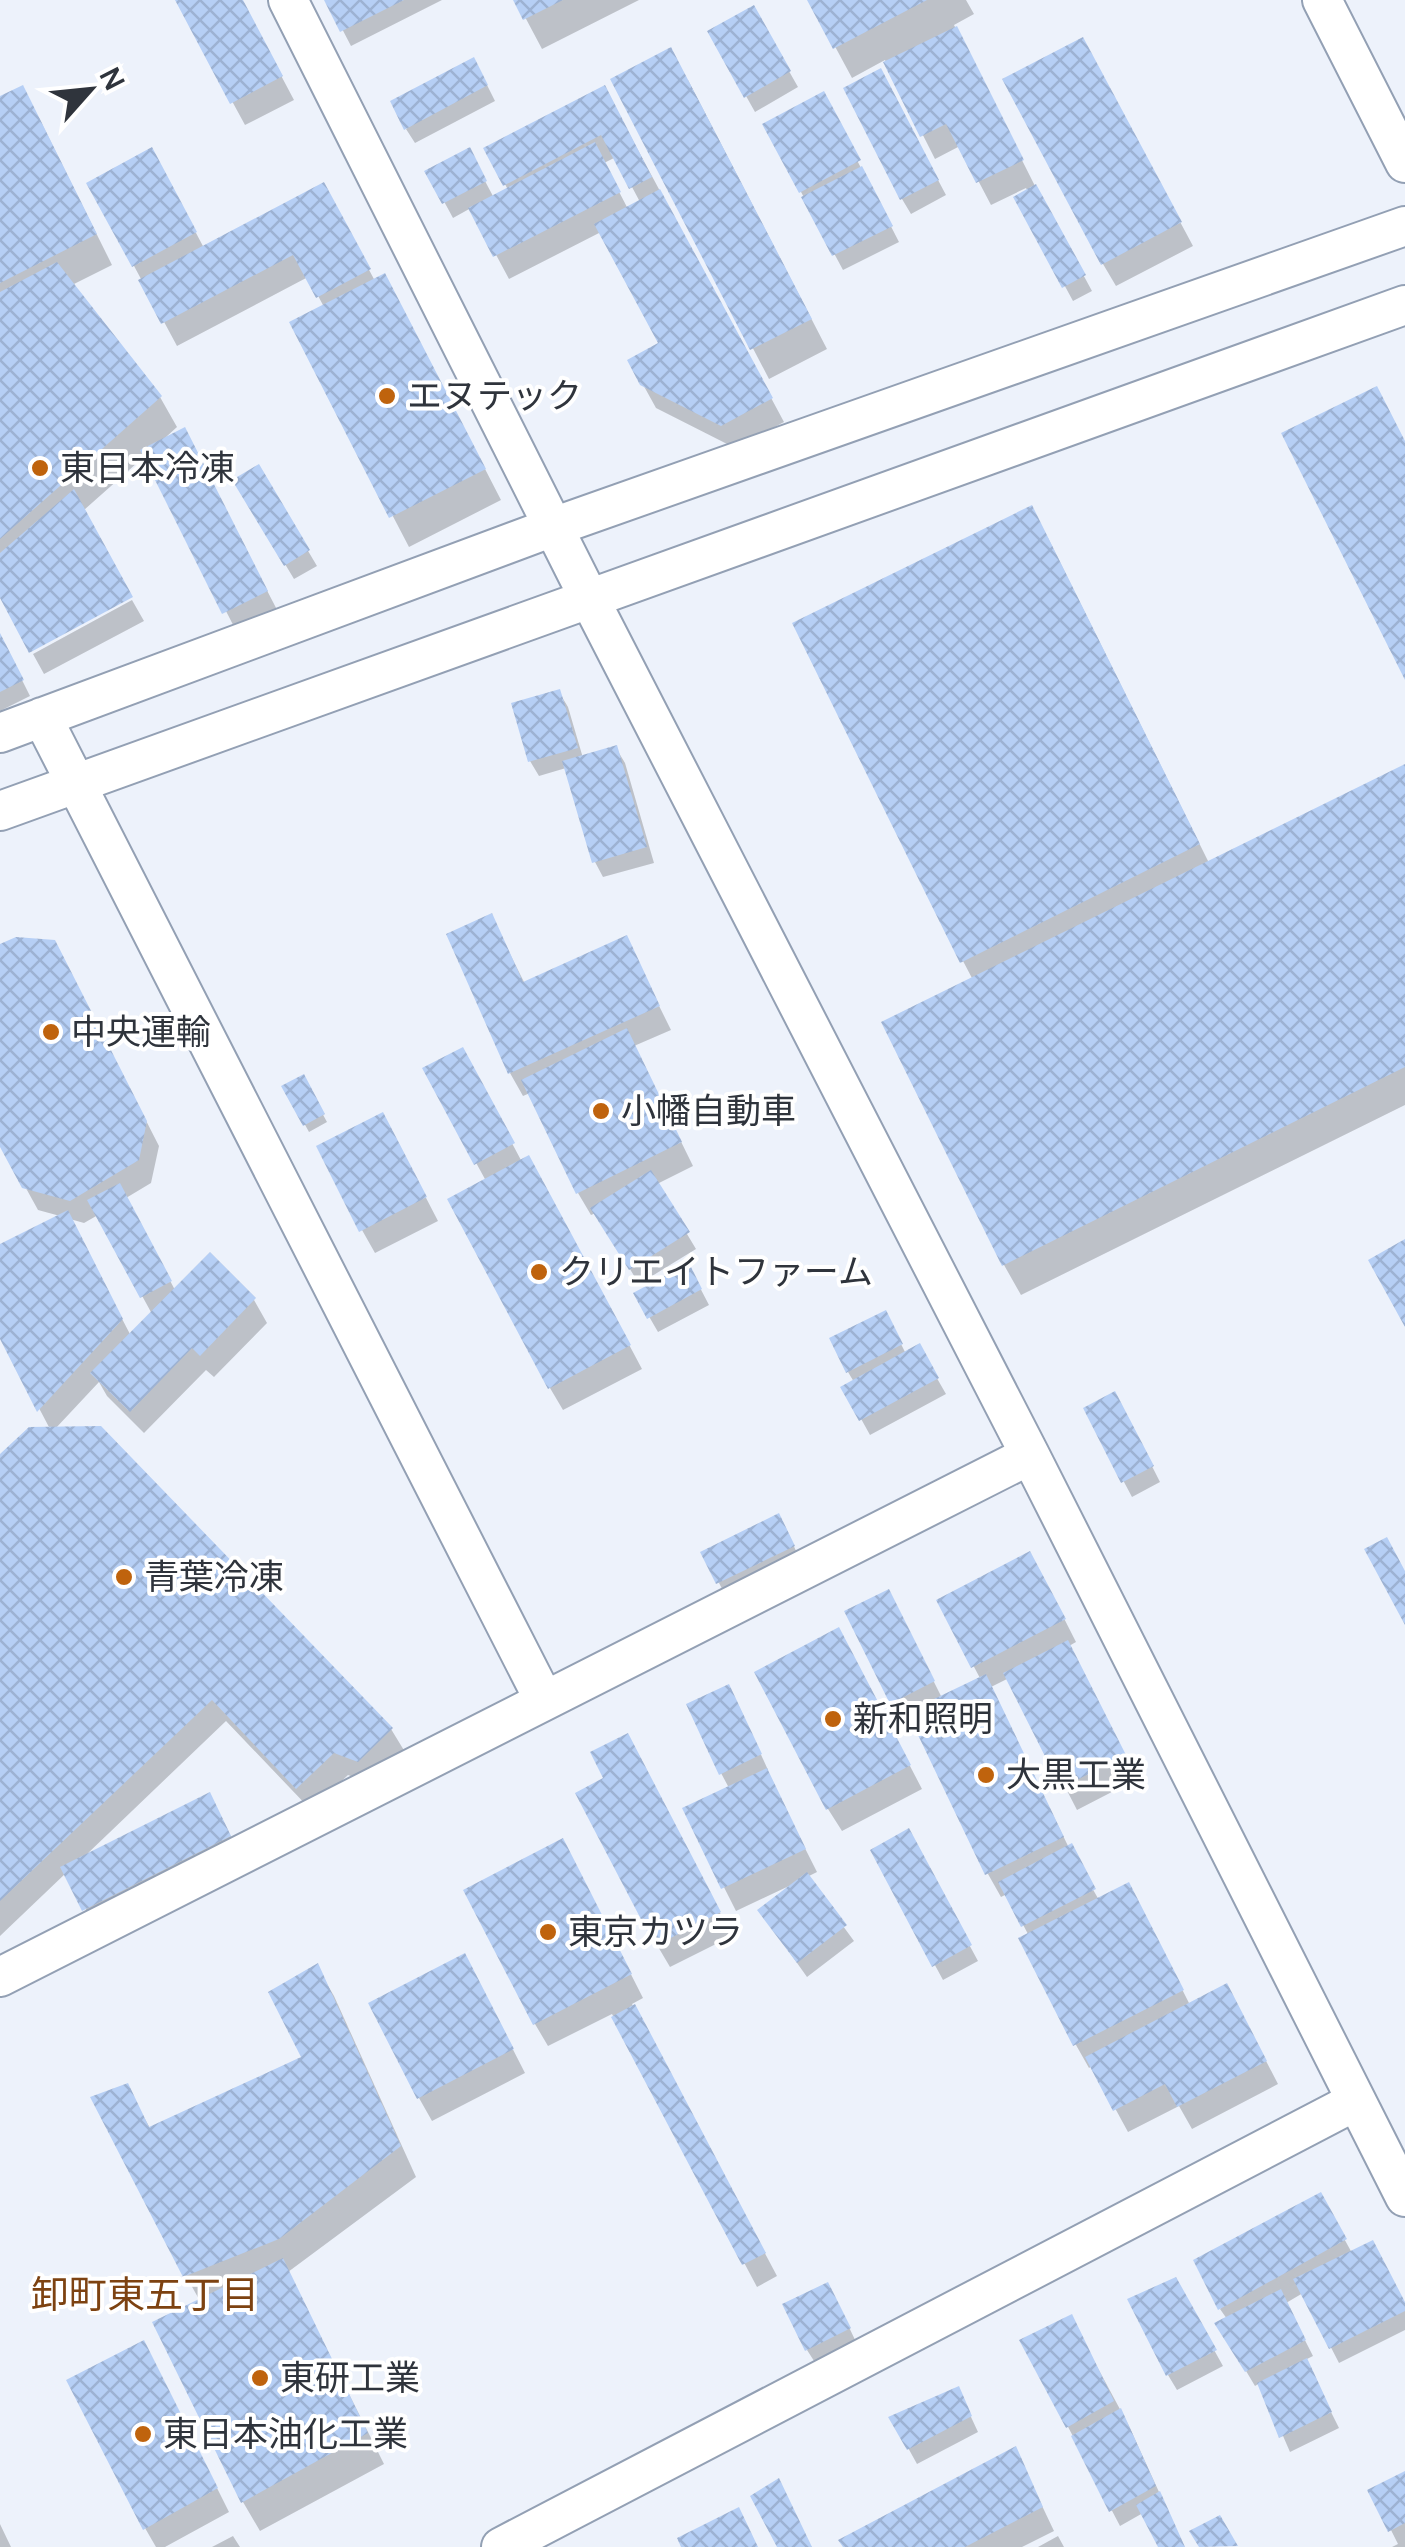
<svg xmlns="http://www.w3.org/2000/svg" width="1405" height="2547" font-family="Manrope,'Noto Sans JP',sans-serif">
<defs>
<pattern id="building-cross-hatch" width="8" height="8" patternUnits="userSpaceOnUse" patternTransform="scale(2.5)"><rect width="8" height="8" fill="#b6cff5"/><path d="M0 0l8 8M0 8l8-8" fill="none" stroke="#9db2d3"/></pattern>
</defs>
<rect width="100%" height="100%" fill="#edf2fb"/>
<path fill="#0003" fill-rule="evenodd" d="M177,0h64l53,100 -49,25z
M327,0h115l-91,46z
M516,0h123l-97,49z
M810,0h156l8,14 -20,11 80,159 58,107 -19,10 -56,-103 11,-6 -2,-4 -35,17 -31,-59 -25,13 -50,-99 -33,18z
M753,8l45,79 -43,25 -45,-80z
M1095,63l98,183 -77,40 -13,-22z
M482,75l13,26 -80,42 -9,-14z
M613,80h75l139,269 -58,30z
M888,86l58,109 -35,19 -9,-15z
M823,94l76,148 -56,28 -78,-145z
M0,99l39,19 73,147 -40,20 88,112 17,30 -11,10 18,-7 105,203 -41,21 -102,-199 -62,55 -84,83z
M617,111l167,311 -49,26 -79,-40 -26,-47 31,-17 -60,-112 -92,47 -38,-71 -18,10 -25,-46 49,-6 17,32 14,-8 -21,-41zM616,157l24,45 -12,7 -24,-46z
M164,173l40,75 132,-40 39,73 26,25 100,194 -92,47 -117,-224 32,-16 -16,-30 -131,69 -87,-162z
M258,467l59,99 -23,13 -59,-98z
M1048,538l161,325 196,-96v338l-384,190 -17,-30 -31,-285 -10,-19z
M132,600l12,21 -100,53 -11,-20z
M0,636l30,60 -30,15z
M559,692l9,15 15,51 33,-10 9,15 29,100 -51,14 -8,-15 -29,-94 -27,8 -9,-15z
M491,916l34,68 101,-45 45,91 -37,16 59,120 -36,18 39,65 -57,35 -43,-71 -5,2 -13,-22 -48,-100 -7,3 -13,-23z
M0,947l67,19 92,180 -8,37 -25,15 49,92 79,10 13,23 -53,54 -8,-7 -62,63 -37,-37 -8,-14 -44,47 336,300 14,23 -33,32 -24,-9 -37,35 -85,-89 -141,135 137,-38 20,42 -144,72 -32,-59 -66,63v-478l50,-29 -50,-95v-87l60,-31 -22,-6 -38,-69zM98,1215l54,99 -21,22 -61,-117 14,4z
M462,1050l60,112 20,19 100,188 -79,41 -13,-22 -64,-207 -61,-112z
M303,1078l24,44 -18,10 -25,-45z
M395,1138l43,83 -63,32 -13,-23z
M697,1282l12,23 -51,27 -22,-38z
M893,1328l13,26 13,-7 27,47 -76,41 -26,-47 10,-6 -6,-10z
M1123,1409l37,73 -28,15 -8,-15z
M787,1531l14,31 -74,36 -24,-45z
M1043,1577l33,65 -7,4 68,133 -60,31 -68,-132 -18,9 78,161 30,52 42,8 49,97 49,4 39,75 -86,45 -13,-23 -51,26 -36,-66 -3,2 -13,-23 -54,-106 7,-3 -22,-42 -6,3 -13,-23 -78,-161 -9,4 -9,-15 5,-94 45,90 39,-18 -42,-79z
M851,1653l71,136 -80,42 -14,-22z
M737,1702l31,68 -2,1 51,101 -10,5 47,64 -47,36 -47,-66 29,-25 -53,25 -51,-101 44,-22 -8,-15z
M640,1759l92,177 -62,31 -13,-22z
M908,1832l70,129 -35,19 -70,-129z
M575,1864l68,134 -11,6 145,272 -20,11 -145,-273 -64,32 -13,-22z
M317,1967l17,29 82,181 -128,95 96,192 -124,67 -17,-29 -43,-201 -14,-25 -59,-190 24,44 153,-72z
M477,1979l48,94 -93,48 -13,-23z
M1320,2195l32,58 53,53v24l-66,33 -36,-70 -17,10 27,53 -8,4 34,68 -49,24 -30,-69 -5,3 -37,-62 9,-5 -7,-10z
M1175,2280l48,86 -46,24 -9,-15z
M836,2300l21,44 -41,20 -9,-14z
M1079,2333l50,93 55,121h-23l-18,-34 -23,13 -97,-185z
M156,2366l73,146 -64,35h-9l-11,-19z
M958,2389l20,43 -61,32 -25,-45z
M1015,2449l39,82 -32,16h-177z
M1405,2474v73h-13l6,-3 -7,-14z
M0,2524l11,23h-11z
M233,2536l7,11h-28z
M1058,2536l6,11h-26z"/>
<path fill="url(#building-cross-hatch)" d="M175,0h68l40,76 -53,28z
M324,0h80l-64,32z
M513,0h50l-40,20z
M807,0h120l-94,49z
M754,5l37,66 -47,27 -37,-67z
M957,26l67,134 -48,23 -30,-59 -26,13 -37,-75z
M1083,37l99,185 -81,43 -99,-186z
M671,47l141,272 -62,31 -140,-271z
M474,57l14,28 -84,45 -14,-29z
M881,68l58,112 -39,20 -57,-112z
M23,85l74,149 -97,49v-187z
M605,85l47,92 -23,12 -28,-54 -98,51 -20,-38z
M824,91l37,69 -62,33 -37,-69z
M595,142l26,50 -128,65 -25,-49z
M152,147l45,85 -65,35 -46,-84z
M470,147l17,34 -45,23 -18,-33z
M862,166l31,60 -61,30 -31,-59z
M324,182l47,87 -55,29 -23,-43 -132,69 -23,-44z
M1036,184l50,91 -24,13 -49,-91z
M660,189l113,209 -52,28 -81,-41 -13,-25 31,-17 -64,-119z
M57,262l105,134 -162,143v-247z
M385,273l101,196 -97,49 -100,-196z
M1377,386l28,55v239l-124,-247z
M185,427l83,164 -46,23 -82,-164z
M259,464l51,86 -26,16 -52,-86z
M74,489l59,108 -104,56 -29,-55v-45z
M1032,505l168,339 -240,119 -168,-340z
M0,633l24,47 -24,12z
M560,689l18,59 -50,14 -17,-59z
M617,745l30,102 -55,16 -30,-102z
M1405,764v303l-403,199 -121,-244z
M492,913l31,69 104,-47 33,71 -152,68 -62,-140z
M16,937l39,3 92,181 -8,39 -69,41 -48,-13 -22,-41v-203z
M627,1028l55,114 -106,52 -55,-114z
M463,1047l52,96 -41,22 -52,-97z
M304,1074l21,40 -22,12 -22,-40z
M383,1112l44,85 -68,35 -43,-86z
M529,1155l102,190 -83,44 -101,-190z
M651,1170l39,62 -61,38 -39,-62z
M120,1183l52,98 -32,17 -53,-98z
M68,1210l55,109 -86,93 -37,-73v-95z
M1405,1239v88l-37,-67z
M210,1252l46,46 -56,58 -8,-8 -62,64 -40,-39z
M689,1263l13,26 -55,30 -14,-26z
M886,1310l17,34 -57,29 -17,-35z
M920,1343l19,35 -80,43 -19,-34z
M1115,1391l39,75 -33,17 -38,-75z
M101,1426l292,302 -35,34 -24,-9 -38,36 -84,-89 -212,201v-447l29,-27z
M779,1513l16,33 -79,38 -16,-32z
M1387,1537l18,34v54l-41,-76z
M1030,1551l36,68 -95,49 -35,-68z
M889,1589l46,92 -45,23 -46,-93z
M839,1627l72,138 -85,45 -72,-138z
M1068,1640l58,115 -65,33 -58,-115z
M986,1674l78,163 -79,38 -78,-163z
M729,1684l33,70 -43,21 -33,-71z
M628,1733l93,179 -66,34 -80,-153 28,-15 -13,-26z
M767,1768l39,81 -85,40 -39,-81z
M210,1792l21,44 -149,75 -22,-44z
M909,1828l63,117 -40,22 -62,-117z
M563,1838l69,136 -99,51 -70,-135z
M1072,1843l24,46 -75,38 -23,-45z
M807,1872l40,53 -50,38 -40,-53z
M1129,1882l55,108 -111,56 -55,-108z
M465,1953l49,96 -97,50 -49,-96z
M318,1963l83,183 -122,93 -96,38 -93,-180 38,-14 21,44 152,-70 -33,-65z
M1227,1983l40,78 -90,46 -12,-23 -52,27 -28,-54z
M635,2004l131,249 -24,12 -131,-248z
M1321,2192l26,47 -129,71 -25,-50z
M1373,2240l32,62v9l-76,38 -36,-70z
M283,2258l85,175 -127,70 -89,-181z
M1176,2277l41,73 -51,26 -39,-77z
M828,2282l23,46 -46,23 -23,-47z
M1281,2289l25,51 -61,32 -31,-49z
M1072,2314l42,87 -48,27 -47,-88z
M144,2340l74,148 -75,42 -77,-150z
M1307,2358l25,54 -53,26 -22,-55z
M959,2386l13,30 -65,34 -19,-33z
M1121,2408l35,78 -47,26 -38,-76z
M1016,2446l27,61 -78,40h-122l-5,-7z
M1405,2471v52l-17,9 -21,-42z
M779,2478l33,69h-35l-27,-51z
M1160,2491l25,56h-27l-22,-42z
M739,2507l19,40h-77l-4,-9z
M1220,2515l18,31 -39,1 -10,-16z"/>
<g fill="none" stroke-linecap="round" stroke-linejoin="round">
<g stroke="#93a0b4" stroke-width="42">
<path id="minor" d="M288,0l300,596 442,859 375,742
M1322,0l83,163
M42,717l502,983
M0,733l553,-206 852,-301
M0,811l1405,-506
M0,1977l1030,-522
M501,2547l855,-446"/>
</g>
<use href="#minor" stroke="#fff" stroke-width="38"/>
</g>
<g fill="#bf630d" stroke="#fff" stroke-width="4">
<circle cx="387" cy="396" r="10"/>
<circle cx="40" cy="468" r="10"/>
<circle cx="51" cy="1032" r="10"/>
<circle cx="601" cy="1111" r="10"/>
<circle cx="539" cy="1272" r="10"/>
<circle cx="124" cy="1577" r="10"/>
<circle cx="833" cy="1719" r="10"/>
<circle cx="986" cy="1775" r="10"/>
<circle cx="548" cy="1932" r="10"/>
<circle cx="260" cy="2378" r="10"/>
<circle cx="143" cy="2434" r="10"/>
</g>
<g text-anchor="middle" stroke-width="8" stroke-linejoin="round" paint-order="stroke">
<g font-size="35" fill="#2f343c" stroke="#fff" text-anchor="start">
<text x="407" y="408">エヌテック</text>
<text x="60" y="480">東日本冷凍</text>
<text x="71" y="1044">中央運輸</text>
<text x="621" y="1123">小幡自動車</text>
<text x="559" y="1284">クリエイトファーム</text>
<text x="144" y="1589">青葉冷凍</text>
<text x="853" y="1731">新和照明</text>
<text x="1006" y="1787">大黒工業</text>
<text x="568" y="1944">東京カツラ</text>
<text x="280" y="2390">東研工業</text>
<text x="163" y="2446">東日本油化工業</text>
</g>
<g font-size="38" fill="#7d4211" stroke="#fff">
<text x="145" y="2308">卸町東五丁目</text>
</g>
</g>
<g transform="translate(90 90) rotate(63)" stroke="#ffffff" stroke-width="8" paint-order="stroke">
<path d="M0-8L18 38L0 25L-18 38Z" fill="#2f343c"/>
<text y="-15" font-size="28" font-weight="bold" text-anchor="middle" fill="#2f343c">N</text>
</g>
</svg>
